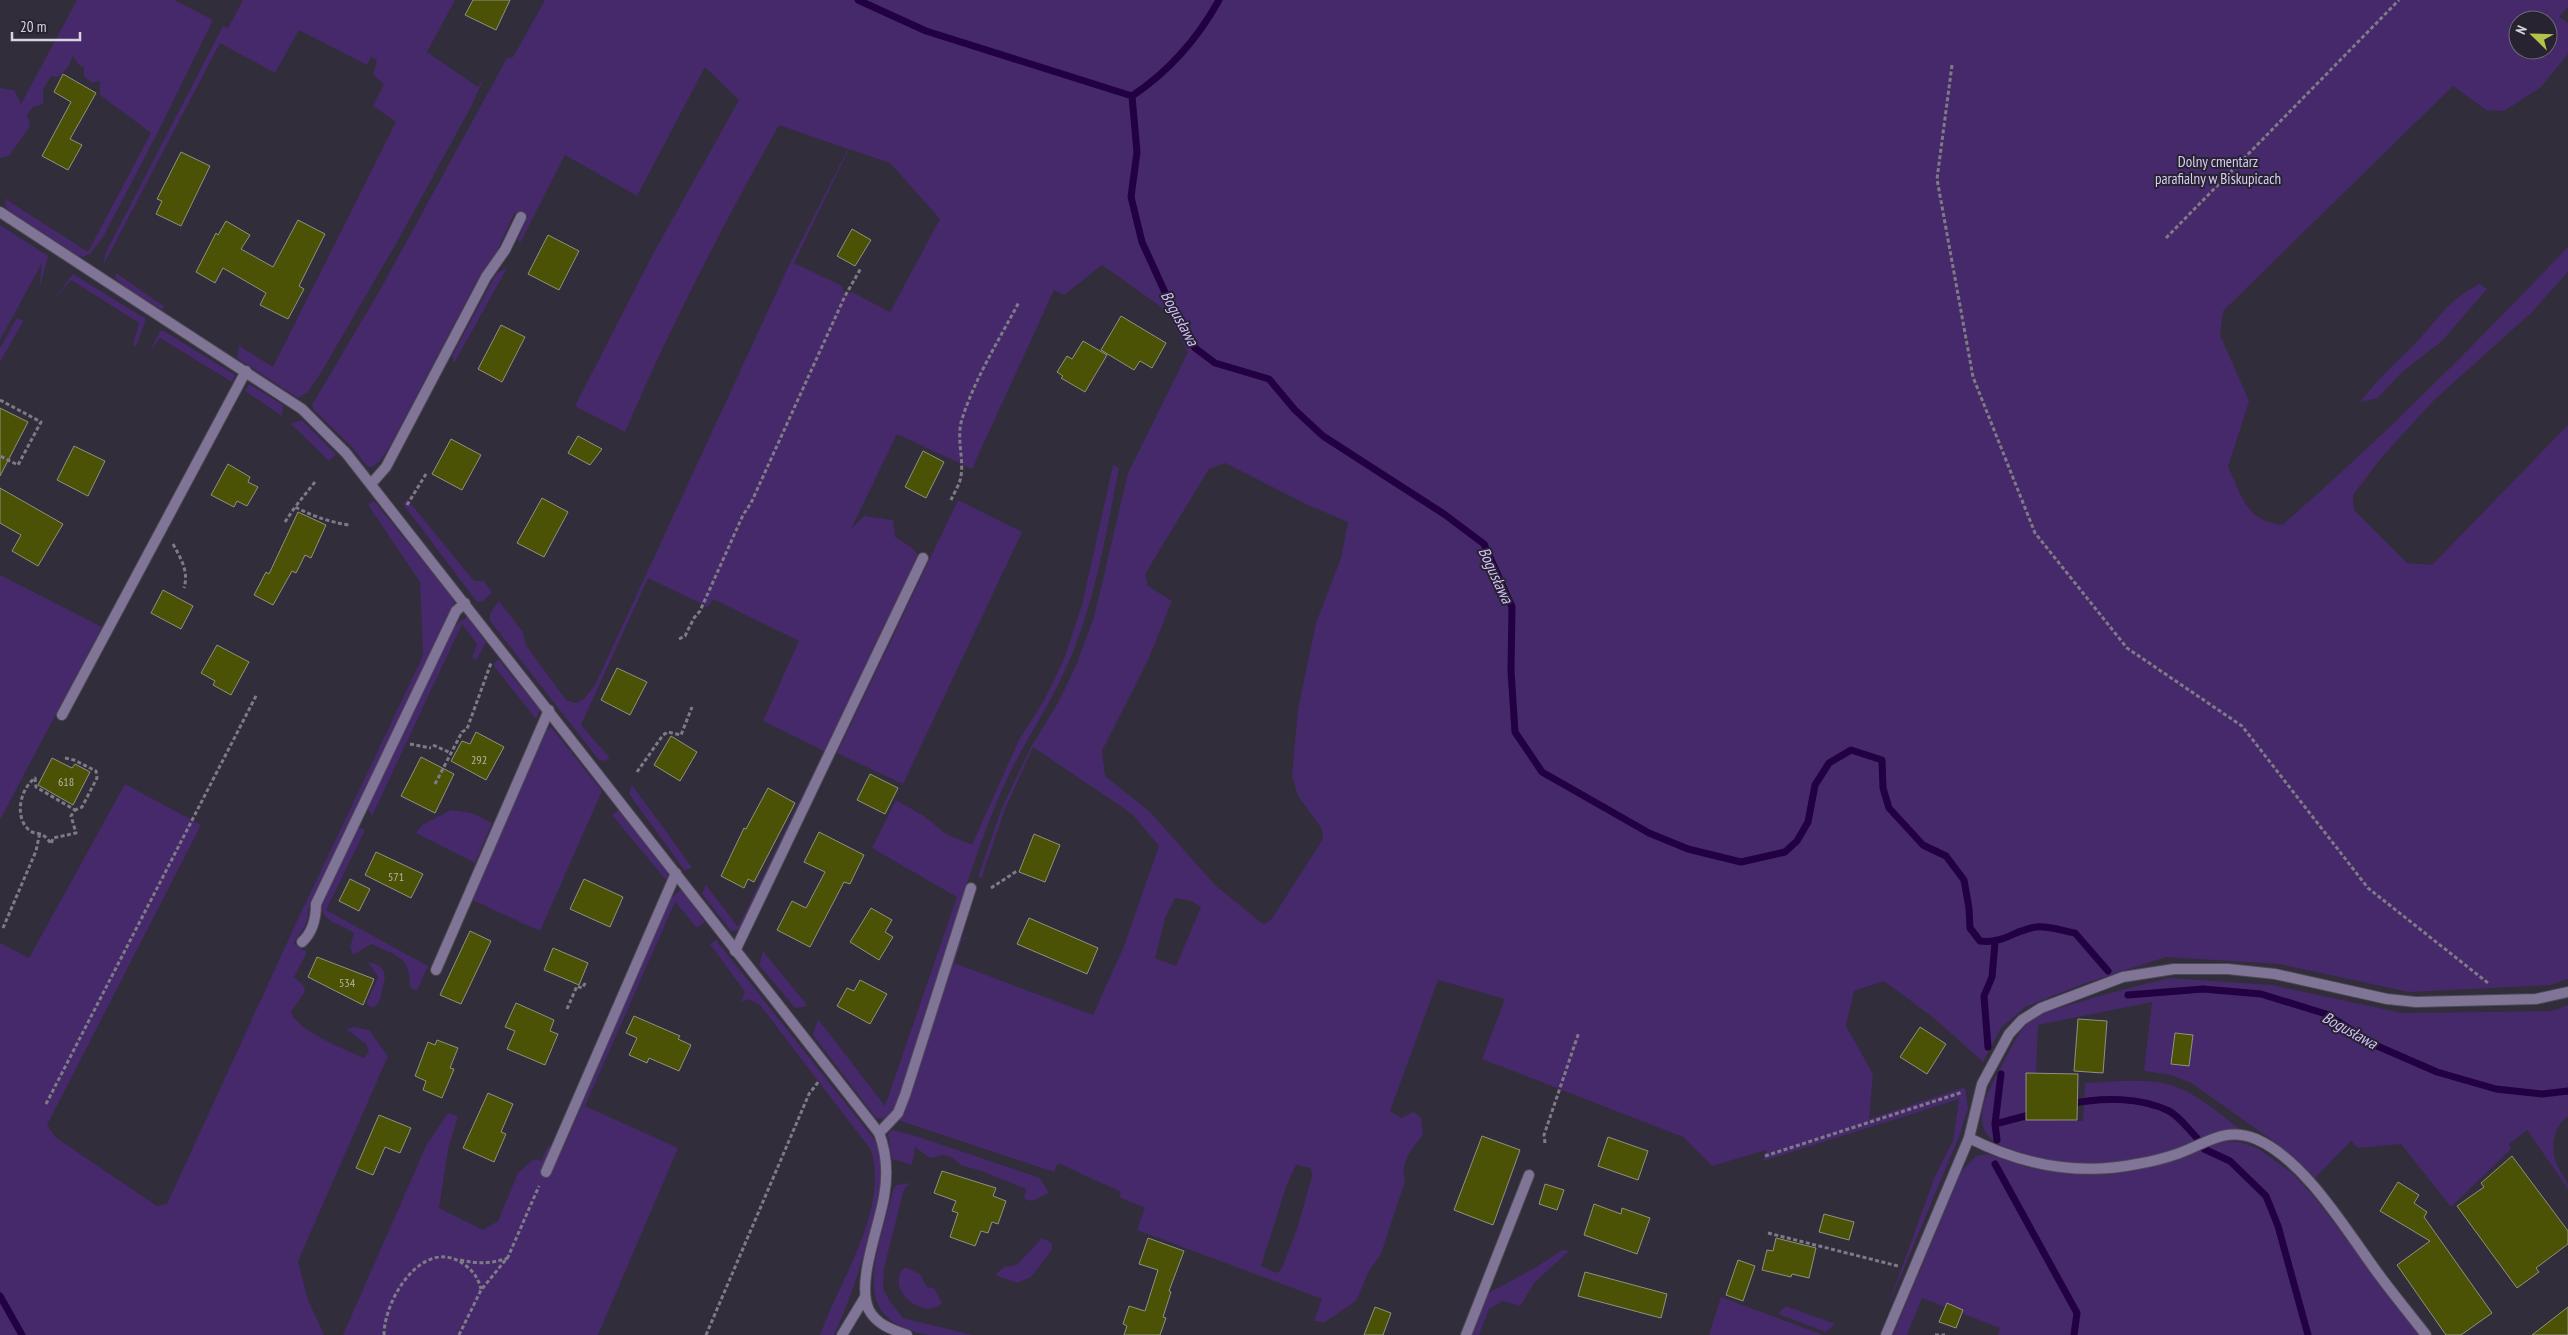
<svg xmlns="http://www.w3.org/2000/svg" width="2568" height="1335" font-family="'PT Sans Narrow',sans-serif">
<rect width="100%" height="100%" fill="#312d3a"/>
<path fill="#45296b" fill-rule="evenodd" d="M77,0h97l39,20 -56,114 -54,103 -13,17 -7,3 -6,-2 -69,-45 -3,-6 1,-8 1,4 81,52 63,-119 -51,-38v-14l-7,2 -9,-6v-10l-5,-2 -6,-9 -5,11 -10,10 -7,-1 -8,14v14l-10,3 -6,8 3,11 -21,30 -9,2v-70l14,2 7,14z
M243,0h212l-28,52 51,35 6,-9 -13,29 -74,135 -75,129 -14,21 -10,6 -61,-40 3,-16 1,5 32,20 123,-245 -23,-16 11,-22 -11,-9 4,-15 -6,-3 -4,8 -68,-35 -24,43 -55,-30 -116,221 1,-10 118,-228 5,2z
M545,0h2023v7l-9,10 9,6v31l-27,33 -37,24 -18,-1 -33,-24 -230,225 -3,24 29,66 -21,66c15,30 17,53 54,58 101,-87 194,-182 286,-278v25l-37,41 -98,88 -51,56 -29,38 1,15 53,53 25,2 136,-140v554l-18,6 -141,7 -130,-28 -113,-7 -83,27 -58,23 -24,21 -18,34 -48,-43 -51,-38 -30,10 -8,35 27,48 -4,45 96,-32 3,21 -8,26 -73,175 48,-133 18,-35 6,-42 -196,62 3,-11 -54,16 -29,-29 -201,-78 23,-60 -67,-19 -48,131 11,7 12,-6 8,5 2,18c-12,14 -23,28 -18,46l-24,73 -12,17 -13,30 -31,21 -11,-1 8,-22 -185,-69 8,-22 -26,-11 2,-5 -63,-29 -4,9 -156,-52 62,-181 15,-4 -13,5 -8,23 139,52 31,-69 35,-100 -27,-32 -99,-67 -28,62 -22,64v5l-5,-1 24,-69 29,-61 28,-46 16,-33 19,-51 34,-144 60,-121 -21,-41 -65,-46 -38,30 -10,-5 -82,179 -75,-35 -46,95 13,-13 29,4 2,17 16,10 7,8 -177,374 -10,2 -29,-37 4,-9 32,42 86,-176 -61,-30 36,-80 -86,-42 -5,8 -60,-29 -67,147 29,33 -6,3 -5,-1 -109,-139v-8l9,-12 24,31 3,13 40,55 10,3 9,-5 10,-13 195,-422 58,-114 -69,-24c-56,100 -109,202 -154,307l-50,-26 78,-152 86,-154 -34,-33 -68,129 -72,-41 -45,88 -2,-4 10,-23 -5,-5 -9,3 -17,37 -18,26 -89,169 -11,16 -7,5h-4l-17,-21 -37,-36 -2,-5 68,-115 127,-232 6,-1zM2518,20h30v30h-30zM849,149l41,14 50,56 -50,93 -38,-20 -7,3 -3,-9 -48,-23zM1225,463l85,43 38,16 -7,36 -25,65 -18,86 -6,67 6,20 24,33 1,10 -52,81 -8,4 -47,-38 -66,-74 -45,-36 -3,-25 47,-93 23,-57 -24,-15 -3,-12 64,-105zM1175,898l16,3 10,6 -25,59 -21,-8 10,-40zM1296,1165l15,3 1,8 -15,53 -16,41 -5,3 -15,-7 26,-82z
M0,225l48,31 -9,35 3,-28 -42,77z
M507,267l-6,12 -47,84 -2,-7 44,-82z
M116,273l49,34 -4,2 -33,-20 -13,-11z
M73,274l73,45 -10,28 -3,-2 6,-22 -68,-43 -17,19z
M2480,284l7,5 -45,52 -40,31 -24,26 -18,4c16,-21 34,-38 53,-56 23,-24 36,-48 67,-62z
M16,319l8,1 -24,42v-14z
M160,331h4l71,44 -3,7 -72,-44 -11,15z
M249,384l34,21 -1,11 -37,-25z
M302,420l34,34 -7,7 -38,-37z
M1113,465l6,3c-14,71 -26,146 -58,211 -20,41 -46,78 -63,120 -42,101 -65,209 -104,311l-6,8h-12l-63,-83 5,-16 67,87 72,-209 -85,-49 24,-48 28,16 22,18 26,11 47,-105 26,-41 19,-40 18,-54z
M407,499l67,82h10l8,11 -9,9 -6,1 -74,-98z
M958,500l64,32 -119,252 -66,-31z
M374,501l80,98v5l-146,306c2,16 -8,20 -14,34l13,8 -13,25 11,10 -1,6 -13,19c5,18 55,38 73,46l5,-7 -3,-7 -20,-15 8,-2 15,3 19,26 -90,205 10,39 16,35h-324v-392l29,15 96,-174 76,41 -154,300 8,12 102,69 10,-2 131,-285 123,-259 2,-7 -3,-71 -52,-77z
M0,575l102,52 -102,193z
M467,617l19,25 -10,19 -4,-4 5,-13 -15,-20 -90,192 -5,-9 87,-179 6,-7z
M498,659l42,51 -4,9 -43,-54z
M551,727l51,64 -62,140 -68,-31 72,-168z
M632,785l54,74 6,8 -7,4 -56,-77z
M451,810l21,3 20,10 -17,40 -59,-30 6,-8z
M619,810l50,63 -3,7 -54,-65z
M358,827l7,3 -39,80 102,56 -11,25 -7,-4c0,-32 -14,-31 -39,-43l-18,11 -3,-8 4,-14c-12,-9 -33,-10 -33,-30z
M682,889l23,33 -8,6 -22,-26 -90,204 93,42 -80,187h-255l83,-189 22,-33 10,3 -10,33 -9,59 44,22 15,-9 20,-48 16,-14 7,2 7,-15h4l5,8 5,-3 109,-253z
M716,940l158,199c2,6 6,12 7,18 7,37 -30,143 -47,178h-14c20,-55 69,-126 51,-185l-111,-145 -12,-6 -7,3 4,-10 -35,-48z
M763,951l40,49 4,6 -12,2 -36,-43z
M368,962c17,3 19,11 15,25 -3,9 -1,15 -10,21l-7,-4 12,-27z
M2169,978l103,7 130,28 150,-2 16,-6v111c-16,12 -18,34 -10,51 4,9 10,12 10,22l-41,-59 -18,14 2,5 -60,58 -50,-63 -43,4 -7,-7 -36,37 -39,-35 -83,-59 -21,-9 -28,-4 8,-69 -114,23 -4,95 49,1 2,-38c26,-1 55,-5 82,1 26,6 51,29 73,45 -26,0 -45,12 -68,21 -35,14 -83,19 -120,11 -69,-15 -90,-28 -50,-96 8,-14 16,-35 29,-45 12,-9 28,-12 42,-16 32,-10 63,-18 96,-26z
M892,1130l24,6 124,42 9,15 -17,8 -8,-2 2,-10 -47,-19 -16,-4 -12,-9 -8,-2 -13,3 -15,-11 -3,18 -20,-6 -4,-25z
M2225,1141l15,1 19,7 34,25 22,24 105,137h-422l2,-7 -78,-30 -15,37h-14l68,-163 15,-16 11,-2 43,14 48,6 28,1 45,-8z
M910,1183l-6,6 -20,79 -1,20 6,12 14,18 69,17c-14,0 -29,0 -42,0 -89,-13 -49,-88 -37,-145l3,-5z
M1042,1238l10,5v7l-21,27 -14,6 -22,-8 9,-8 13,-2z
M1562,1250l7,1 -34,31 -15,24 -17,-5 -14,8 -10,26h-7l13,-38 5,-5 45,-24z
M905,1267l15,7 7,13 7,1 8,15c-20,19 -59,-16 -37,-36z
M1721,1297l102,38h-114z
M1786,1306l49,18 -9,8 -48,-18z"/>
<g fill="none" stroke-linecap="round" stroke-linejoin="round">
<path stroke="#220042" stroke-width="7" d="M858,0l68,31 206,65 5,56 -6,45 11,45 37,81 16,25 20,15 54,16 26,31 28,26 121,78 40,30 28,63 -1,64 4,61 27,40 107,61 39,16 53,13 44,-10 12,-11 11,-19 7,-37 14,-22 22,-13 31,10 1,28 6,20 34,37 23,11 18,24 5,28 1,20 10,13c24,3 34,-11 56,-14 11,-2 27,4 39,6l33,38
M1132,96c36,-24 66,-58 87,-96
M2128,995l75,-6 58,5 65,20 49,31 62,27 59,17 46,5 26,-3
M1988,1047l-4,-51 8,-19 3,-34
M2070,1104c30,-7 71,-7 99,7 10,5 20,19 28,27
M1995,1124l38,-10
M1997,1140l-2,-16 6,-50
M2204,1149l26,12 36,35 12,30 30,109
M1995,1164l82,149 -3,22
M0,1296l22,39"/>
</g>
<path fill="#4b5105" stroke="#8f9281" d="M473,0h37l-14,30 -31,-15z
M63,74l33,19 -26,46 12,6 -14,25 -26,-14 29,-54 -17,-10z
M181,152l29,14 -29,60 -25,-12 6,-13 -5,-2z
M298,220l27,14 -26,52 5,3 -16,30 -28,-14 6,-12 -43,-25 -8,15 -19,-11 20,-39 2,2 8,-14 24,14 -9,14 32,18z
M852,229l19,11 -16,26 -18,-10z
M548,235l31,16 -20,39 -31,-16z
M1121,316l45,27 -14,25 -12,-7 -6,9 -33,-20z
M501,325l24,12 -23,45 -24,-13z
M1083,341l24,14 -22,37 -24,-14 2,-2 -6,-4 10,-16 5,3z
M0,408l28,14 -28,54z
M578,436l24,13 -12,16 -22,-12z
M451,439l30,16 -19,35 -30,-16z
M74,446l31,15 -17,35 -31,-16z
M923,451l21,11 -18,36 -21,-11z
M228,464l22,13 -2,5 10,5 -11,19 -10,-5 -3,6 -23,-12z
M0,488l63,36 -25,42 -26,-15 9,-16 -21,-12z
M542,498l26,14 -24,45 -27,-14z
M298,512l28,13 -15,33 -6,-3 -9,18 -4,-2 -19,34 -19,-10 12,-23 3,2z
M163,590l30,16 -12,23 -30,-16z
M217,645l32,17 -18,33 -18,-10 2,-4 -14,-8z
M617,668l30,14 -17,33 -29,-15z
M476,732l28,15 -18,33 -35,-19 11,-20 8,3z
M671,736l26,16 -17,29 -26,-16z
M421,757l33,17 -19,39 -34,-17z
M52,758l20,10 3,-4 15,8 -17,33 -35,-20z
M870,774l28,14 -13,26 -28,-14z
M768,788l27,15 -41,79 -6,-3 -4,9 -23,-12 23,-48 2,1z
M819,832l45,23 -14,29 -6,-2 -34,65 -33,-17 15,-29 14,7 19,-36 -21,-10z
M1034,834l26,11 -15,37 -26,-10z
M376,852l47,22 -12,24 -46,-23z
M350,879l20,10 -11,22 -20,-10z
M584,879l39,18 -13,30 -40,-18z
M871,908l21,12 -7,12 8,5 -14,23 -29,-18z
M1029,918l69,30 -11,26 -70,-30z
M470,931l21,10 -30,63 -21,-9z
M553,948l35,15 -9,22 -35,-15z
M317,957l57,22 -11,26 -55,-28z
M860,980l27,14 -17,30 -33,-18 10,-18 7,3z
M516,1003l38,17 -4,11 8,3 -13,31 -38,-16 8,-18 -10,-4z
M634,1016l46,20 -2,3 13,6 -12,26 -30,-13 -2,5 -18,-8 8,-17 -11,-5z
M2078,1019l29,2 -4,52 -29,-2z
M1920,1027l26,17 -19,30 -27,-17z
M2175,1033l18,2 -4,31 -18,-2z
M437,1040l21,8 -8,20 4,1 -12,29 -19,-8 3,-9 -11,-5 13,-34 7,3z
M2026,1073l52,1 -1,46h-51z
M488,1093l25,11 -12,28 5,2 -12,28 -31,-14z
M379,1115l32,13 -11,25 -15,-6 -12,28 -17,-7z
M1482,1136l38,14 -27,75 -39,-15z
M1608,1137l40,14 -10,29 -40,-14z
M2512,1156l56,75v13l-32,24 3,4 -22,16 -60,-82 27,-19 -3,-4z
M942,1171l54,17 -3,8 13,5 -8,23 -6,-2 -4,11 -7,-2 -6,15 -25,-9 8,-24 -6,-2 4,-10 -22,-8z
M2398,1182l21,13 -5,8 13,9 -3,5 68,96 -31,22h-15l-49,-70 33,-24 -50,-30z
M1545,1184l19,6 -7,20 -18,-6z
M1594,1204l27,10 1,-6 28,10 -13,36 -53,-19z
M1824,1214l30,8 -5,18 -30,-8z
M1148,1238l36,13 -15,40 2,1 -8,25 3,1 -6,17h-36l3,-9 -4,-2 6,-18 16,5 13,-41 -19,-6z
M1776,1238l40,10 -7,30 -17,-4 -1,3 -29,-7 5,-20 6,1z
M1738,1260l17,6 -12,35 -17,-6z
M1585,1272l82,22 -6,24 -83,-22z
M1947,1303l16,7 -7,18 -17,-6z
M1375,1307l16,6 -8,22h-19z
M2568,1307v28h-36z"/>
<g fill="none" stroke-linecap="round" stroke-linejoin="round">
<g stroke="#4c4854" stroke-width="12">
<path id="lane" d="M371,484l15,-17 100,-190 19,-27 16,-33
M62,715l184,-344
M302,942c11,-10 14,-24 14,-38l140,-293 9,-8
M735,951l188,-393
M436,970l113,-260
M879,1133l19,-20 7,-18 66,-207
M1969,1138c53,27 109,38 168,26 13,-2 28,-6 40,-10 29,-10 47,-28 79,-15 49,21 90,91 121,133 16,22 33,42 49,63
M546,1172l130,-299
M1466,1335l63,-160"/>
</g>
<g stroke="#4c4854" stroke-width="12">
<path id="street" d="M0,212l302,197 44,44 533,680c8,21 9,42 5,64 -5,30 -28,86 -15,113 8,15 24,20 38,25
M842,1335l23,-38
M1886,1335l83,-197 13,-54 27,-50 13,-14 19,-12 82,-31 51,-8h54l47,5 112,25 29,3 120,-3 32,-7"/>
</g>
<path stroke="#7e7b86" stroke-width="3" stroke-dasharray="4 2.5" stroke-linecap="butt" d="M1952,65l-15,114 36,198 62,156 92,115 115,78 126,162 120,95
M2166,238l233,-238
M0,400l41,22 -23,43 -18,-9
M315,482l-20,25c18,9 34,15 54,18
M951,500c3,-7 9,-16 10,-24 3,-19 -5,-37 1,-57 13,-41 37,-79 57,-117
M407,505l19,-31
M285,522l10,-15
M173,544c8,15 16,27 11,44
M679,639l6,-3 9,-18 6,-7 43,-96 8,-12 94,-207 16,-28
M410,744l21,4
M433,745l18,8
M65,758l9,2 22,11 1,7 -15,29 -7,3
M637,772l26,-37 5,-3 13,3 11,-28
M35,778l1,9 39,23 -4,6 5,17 -23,5 -2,6c-9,-15 -15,-8 -22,-14 -15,-13 -9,-41 6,-52z
M435,784l27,-52 5,-3 24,-66
M991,888l26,-17
M3,928l33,-77 4,-19
M567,1009l10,-23 5,2 4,-6
M46,1104l211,-410
M1545,1143l-1,-8 35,-103
M1765,1156l198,-64
M1768,1233l130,33
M460,1260c19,4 30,4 48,-2
M384,1335c0,-36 40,-101 81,-70 9,7 13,13 16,24
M459,1335l22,-45 27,-33 31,-71
M706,1335l103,-241 10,-13
M1935,1335h10"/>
<use href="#lane" stroke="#807596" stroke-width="10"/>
<use href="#street" stroke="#807596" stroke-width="10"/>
</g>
<g text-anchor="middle" stroke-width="4" stroke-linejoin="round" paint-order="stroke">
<g font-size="12" fill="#b5b4a8">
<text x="479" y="764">292</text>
<text x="66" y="786">618</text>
<text x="396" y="881">571</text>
<text x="347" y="987">534</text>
</g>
<g font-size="15" fill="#dacdf6" stroke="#272330">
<text x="2218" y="167">Dolny cmentarz<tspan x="2218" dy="17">parafialny w Biskupicach</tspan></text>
</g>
<g font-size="16" font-style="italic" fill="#d3befb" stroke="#272330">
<text transform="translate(1180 318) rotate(61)" y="6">Bogusława</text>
<text transform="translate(1496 575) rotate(65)" y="6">Bogusława</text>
<text transform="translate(2350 1030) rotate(29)" y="6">Bogusława</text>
</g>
</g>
<g transform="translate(2533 35) rotate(293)"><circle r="24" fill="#272330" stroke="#6e6a76"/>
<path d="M0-4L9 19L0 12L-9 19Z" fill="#b5c249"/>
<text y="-8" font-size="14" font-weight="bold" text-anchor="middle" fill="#d8d5de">N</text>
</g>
<path d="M12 32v8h68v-8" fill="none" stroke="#d8d5de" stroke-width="2.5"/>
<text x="20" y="32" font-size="15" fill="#d8d5de" stroke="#272330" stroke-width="4" paint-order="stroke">20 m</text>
</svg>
